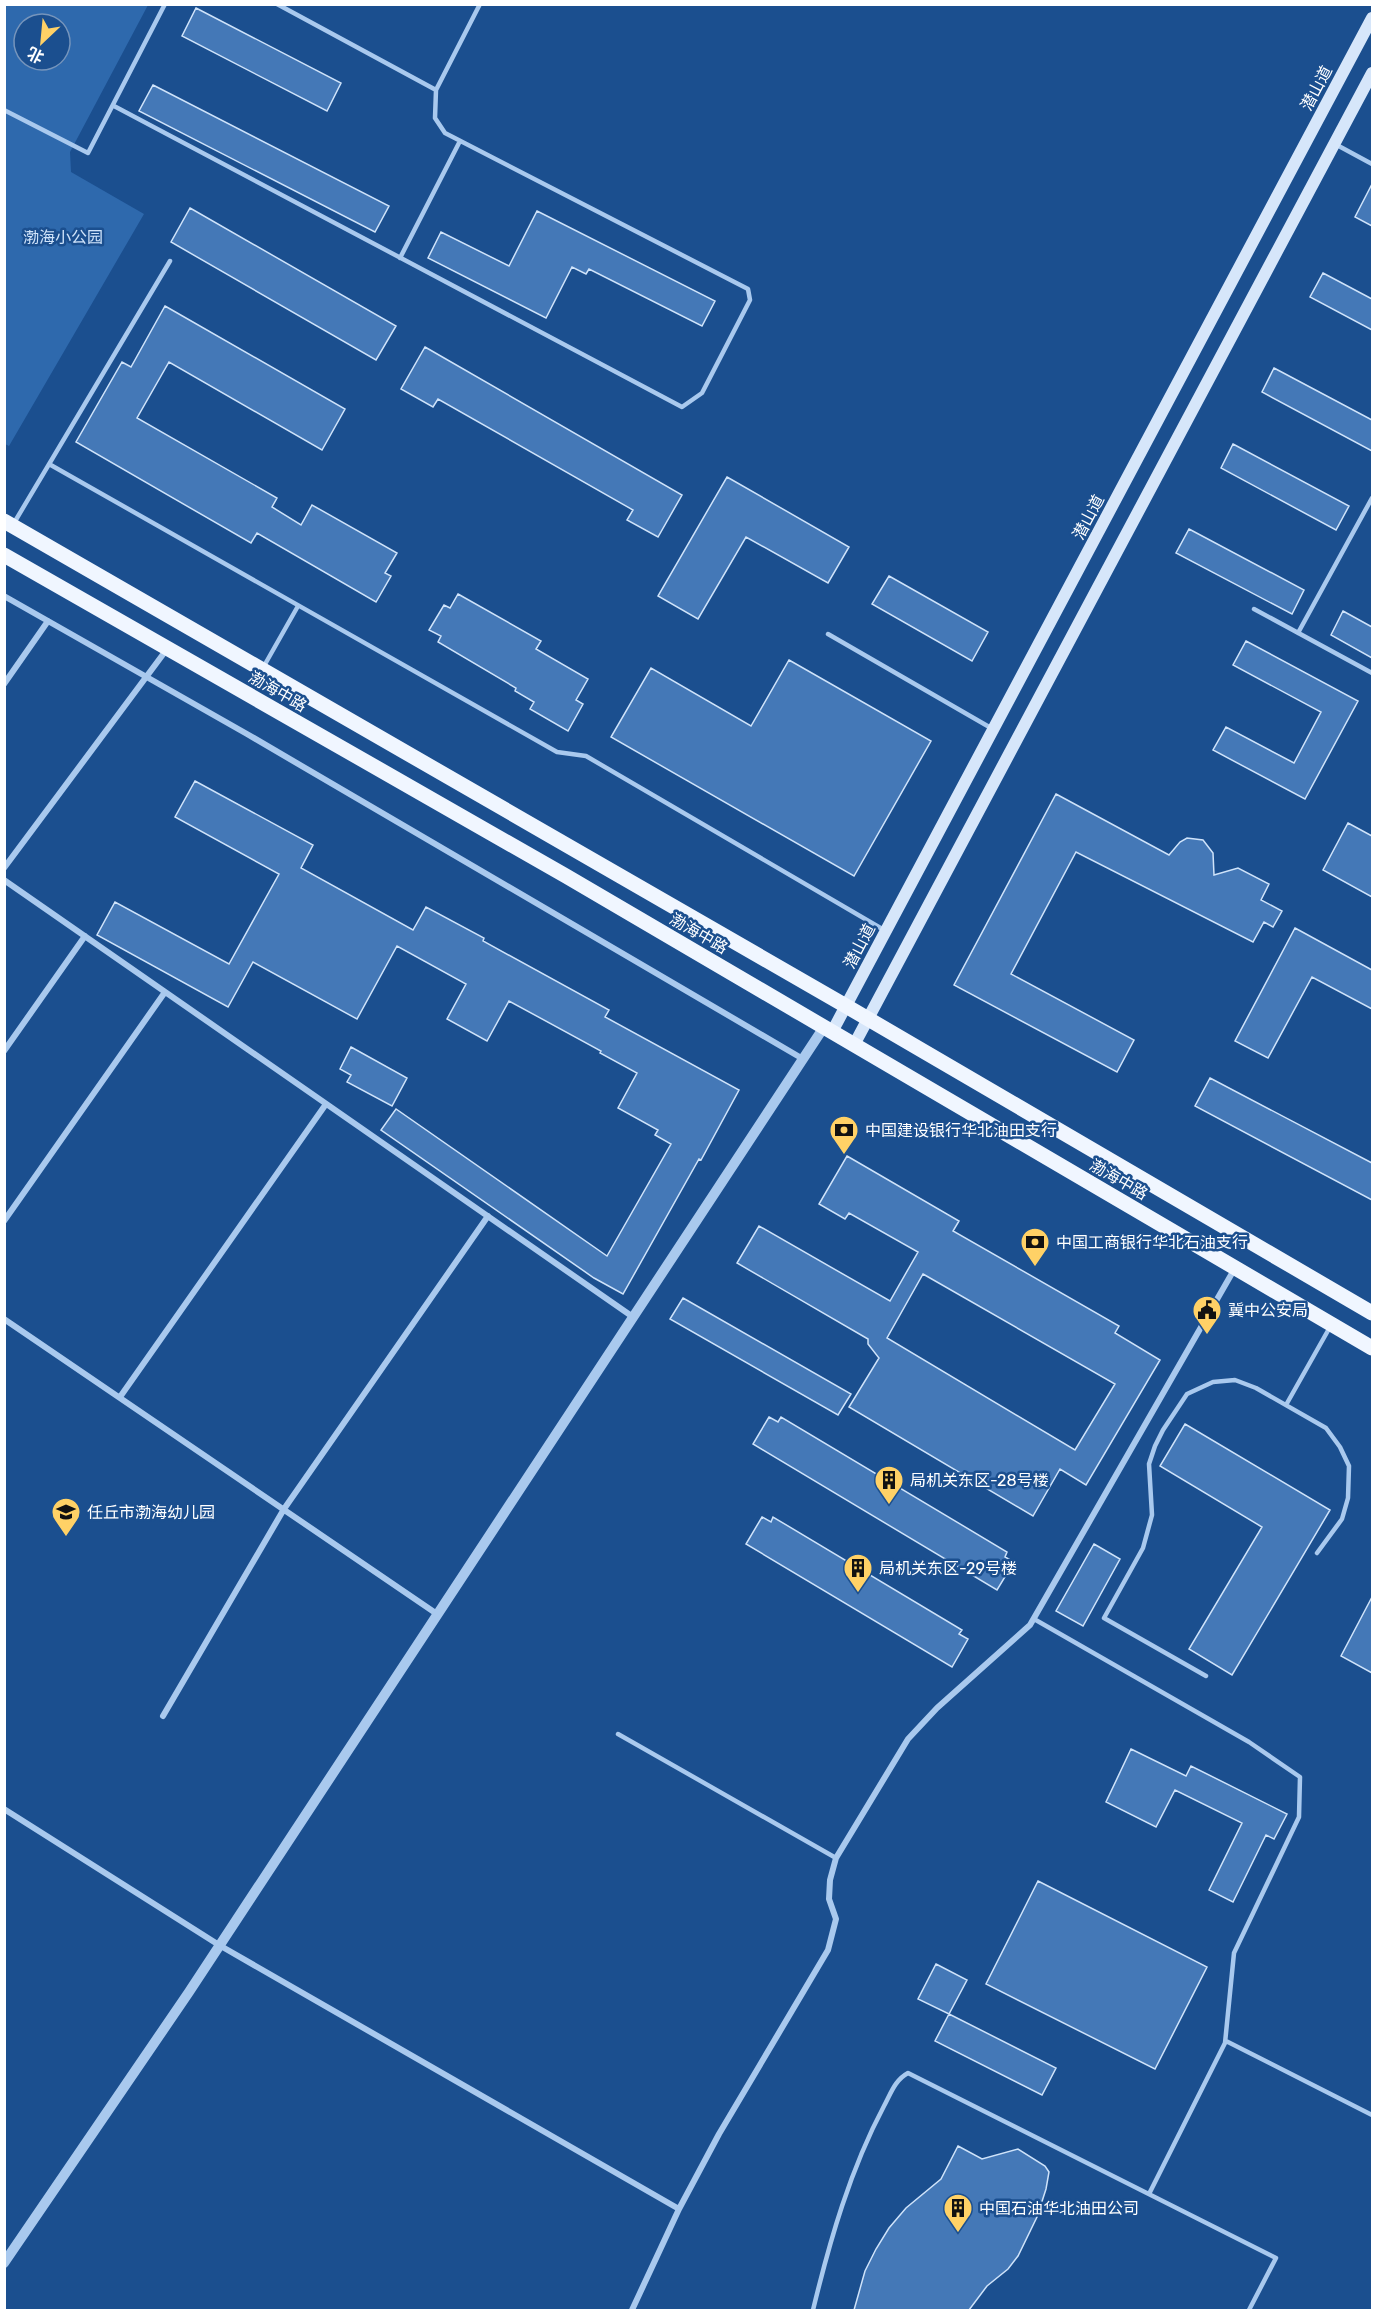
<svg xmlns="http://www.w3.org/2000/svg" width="1377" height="2315" font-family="Rubik,'Noto Sans SC',sans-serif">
<rect width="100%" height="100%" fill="#1b4f8f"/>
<path fill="#2e69ad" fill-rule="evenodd" d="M5,5h143l-78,147 1,20 73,42 -135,232 -4,-2zM24,24h36v36h-36z"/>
<path fill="#4478b7" stroke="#cfe3fa" stroke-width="1.5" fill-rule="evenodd" d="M196,8l145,75 -14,28 -145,-75z
M153,85l236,121 -14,26 -236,-121z
M1372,184v42l-17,-9z
M190,208l206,118 -20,34 -205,-118z
M537,211l178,90 -13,25 -113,-57 -3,5 -14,-7 -26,51 -118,-60 13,-26 68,34z
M1323,273l49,26v31l-62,-33z
M165,306l180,103 -23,41 -153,-88 -32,56 140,80 -5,9 29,18 11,-20 85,48 -12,20 6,3 -15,26 -119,-69 -6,10 -175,-101 46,-80 9,5z
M425,347l257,148 -24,42 -31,-17 6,-10 -195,-111 -5,8 -32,-18z
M1274,368l98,52v31l-110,-59z
M1233,444l116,62 -13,24 -115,-62z
M727,477l122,70 -21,36 -82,-46 -48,82 -40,-23z
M1189,529l115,61 -12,24 -116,-61z
M889,576l99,56 -16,29 -100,-57z
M458,594l83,47 -5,8 52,30 -12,21 7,4 -15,27 -38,-22 4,-7 -19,-11 1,-3 -78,-46 3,-6 -12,-6 15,-25 6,3z
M1343,611l29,16v31l-41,-23z
M1246,641l112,60 -53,98 -92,-49 13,-23 68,36 27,-51 -88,-47z
M789,660l142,81 -77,135 -243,-139 40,-69 100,58z
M195,781l118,64 -12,23 112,62 13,-23 58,31 -1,3 126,69 -4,7 134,73 -38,70 -2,-1 -76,135 -29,-16 -213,-148 15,-21 211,147 64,-112 -16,-9 3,-5 -40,-22 19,-35 -37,-20 1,-2 -92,-50 -22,40 -40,-22 19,-35 -69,-38 -40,73 -104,-57 -25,45 -131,-72 18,-33 114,62 50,-90 -104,-57z
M1056,794l113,61 11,-13 7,-4 16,2 10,13 1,22 24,-7 31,16 -8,16 21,11 -9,16 -9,-5 -11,20 -177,-90 -65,122 123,66 -17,32 -163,-87z
M1348,823l24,13v61l-49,-27z
M1295,928l77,42v39l-60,-32 -44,81 -33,-17z
M351,1047l56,31 -15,28 -45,-24 4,-7 -11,-6z
M1210,1078l162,85v37l-177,-94z
M847,1156l112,65 -6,10 166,95 -4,7 45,27 -74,125 -26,-16 -27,47 -184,-109 30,-49 -11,-14v-5l-131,-76 22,-37 131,75 28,-49 -69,-39 -4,6 -26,-15zM923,1274l192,110 -40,66 -188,-112z
M683,1298l168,96 -13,21 -168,-96z
M769,1417l9,5 3,-5 226,135 -2,5 9,5 -17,28 -244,-146z
M1185,1424l145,86 -98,165 -43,-26 73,-122 -102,-61z
M762,1517l9,5 2,-5 189,113 -3,4 9,5 -16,28 -206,-123z
M1094,1544l26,15 -37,67 -27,-15z
M1372,1597v76l-31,-17z
M1131,1749l55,27 5,-10 96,48 -13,25 -8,-4 -33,67 -24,-12 33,-67 -67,-33 -19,37 -50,-25z
M1038,1881l169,86 -52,102 -169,-85z
M936,1964l31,16 -18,34 -31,-15z
M949,2014l107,54 -14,27 -107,-54z
M958,2146l24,13 36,-10 27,17 4,6 -3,17 -9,28 -19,39 -10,13 -21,17 -18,24h-115l11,-39 11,-22 13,-21 17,-20 35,-29z"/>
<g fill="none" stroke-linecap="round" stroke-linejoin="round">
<path stroke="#a9c9ee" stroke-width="4.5" d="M277,4l159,86 44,-86
M114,106l568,301 20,-14 48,-93 -2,-11 -303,-156 -10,-15 1,-28
M4,110l84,43 77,-149
M1335,144l37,20
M400,258l60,-117
M49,464l508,288 29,4 298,174
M14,523l156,-262
M1254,609l118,64
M1298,633l74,-135
M828,634l163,94
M264,666l34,-60
M1286,1405l44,-78
M1034,1619l215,123 51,35 -1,40 -65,136 -9,90
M1206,1676l-102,-58 39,-70 9,-33 -3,-51 6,-18 8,-16 24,-36 26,-12 22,-2 21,8 70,40 14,19 9,19 -1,32 -6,21 -25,34
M618,1734l218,124
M1149,2194l77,-153 146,74
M813,2310c17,-70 37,-140 71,-204 7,-13 11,-26 24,-33l368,185 -27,52"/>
<path stroke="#a9c9ee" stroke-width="6" d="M4,596l243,138 556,325
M4,684l44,-63
M4,868l163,-219
M4,880l629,437
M4,1051l81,-115
M4,1221l161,-229
M4,1319l433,295
M120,1397l206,-293
M163,1716l121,-207 204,-293
M4,1809l215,136 460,264
M632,2310l47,-101 40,-75 109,-184 8,-31 -7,-20 1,-19 6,-22 72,-119 29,-31 93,-83 205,-357"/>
<path stroke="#a9c9ee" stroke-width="10" d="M4,2263l185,-271 635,-965"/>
<path stroke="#d6e6fa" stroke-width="12" d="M832,1032l540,-1014
M854,1045l518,-972"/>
<path stroke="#f0f6ff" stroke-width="15" d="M4,521l842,485 526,307
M4,555l562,321 806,472"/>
</g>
<defs>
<g id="bank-pin" transform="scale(1.5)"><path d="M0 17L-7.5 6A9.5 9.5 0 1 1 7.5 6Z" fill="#ffd166" stroke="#1b4f8f"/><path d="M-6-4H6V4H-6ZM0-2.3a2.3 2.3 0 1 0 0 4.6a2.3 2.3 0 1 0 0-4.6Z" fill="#111"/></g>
<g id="civic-pin" transform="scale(1.5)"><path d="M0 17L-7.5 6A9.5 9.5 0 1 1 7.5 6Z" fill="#ffd166" stroke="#1b4f8f"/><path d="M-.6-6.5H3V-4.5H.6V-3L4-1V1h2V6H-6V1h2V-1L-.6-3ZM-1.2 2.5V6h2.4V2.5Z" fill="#111"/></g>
<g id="building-pin" transform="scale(1.5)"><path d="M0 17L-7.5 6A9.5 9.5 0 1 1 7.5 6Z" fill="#ffd166" stroke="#1b4f8f"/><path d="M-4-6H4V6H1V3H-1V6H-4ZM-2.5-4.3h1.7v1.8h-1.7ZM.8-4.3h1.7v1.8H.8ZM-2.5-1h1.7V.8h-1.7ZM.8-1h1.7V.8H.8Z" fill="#111"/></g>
<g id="school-pin" transform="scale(1.5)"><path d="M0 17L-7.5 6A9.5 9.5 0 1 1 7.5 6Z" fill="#ffd166" stroke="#1b4f8f"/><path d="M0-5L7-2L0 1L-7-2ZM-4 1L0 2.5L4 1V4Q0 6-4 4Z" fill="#111"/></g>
</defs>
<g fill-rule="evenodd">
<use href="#bank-pin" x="844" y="1130"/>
<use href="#bank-pin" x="1035" y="1242"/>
<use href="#civic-pin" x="1207" y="1310"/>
<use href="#building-pin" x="889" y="1480"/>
<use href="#school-pin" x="66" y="1512"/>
<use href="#building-pin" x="858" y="1568"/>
<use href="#building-pin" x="958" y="2208"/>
</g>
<g text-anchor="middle" stroke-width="5" stroke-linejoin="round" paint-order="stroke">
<g font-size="16" fill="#fff" stroke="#1b4f8f">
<text transform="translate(1316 88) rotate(-62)" y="6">潜山道</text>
<text transform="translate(1088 517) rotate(-62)" y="6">潜山道</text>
<text transform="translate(278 691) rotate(30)" y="6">渤海中路</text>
<text transform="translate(699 933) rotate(30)" y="6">渤海中路</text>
<text transform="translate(859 946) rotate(-62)" y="6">潜山道</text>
<text transform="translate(1119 1179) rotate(30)" y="6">渤海中路</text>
</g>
<g font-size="16" fill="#cfe3fa" stroke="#1b4f8f">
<text x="63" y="243">渤海小公园</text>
</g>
<g font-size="16" fill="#fff" stroke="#1b4f8f" text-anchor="start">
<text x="865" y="1136">中国建设银行华北油田支行</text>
<text x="1056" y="1248">中国工商银行华北石油支行</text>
<text x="1228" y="1316">冀中公安局</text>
<text x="910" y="1486">局机关东区-28号楼</text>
<text x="87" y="1518">任丘市渤海幼儿园</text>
<text x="879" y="1574">局机关东区-29号楼</text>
<text x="979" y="2214">中国石油华北油田公司</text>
</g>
</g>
<rect width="1377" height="2315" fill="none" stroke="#ffffff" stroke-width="12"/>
<g transform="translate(42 42) rotate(206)"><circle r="28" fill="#1b4f8f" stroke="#7695bc" stroke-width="1.5"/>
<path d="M0-4.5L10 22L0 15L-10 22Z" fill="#ffd166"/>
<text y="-9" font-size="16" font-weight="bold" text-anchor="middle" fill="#ffffff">北</text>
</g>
</svg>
